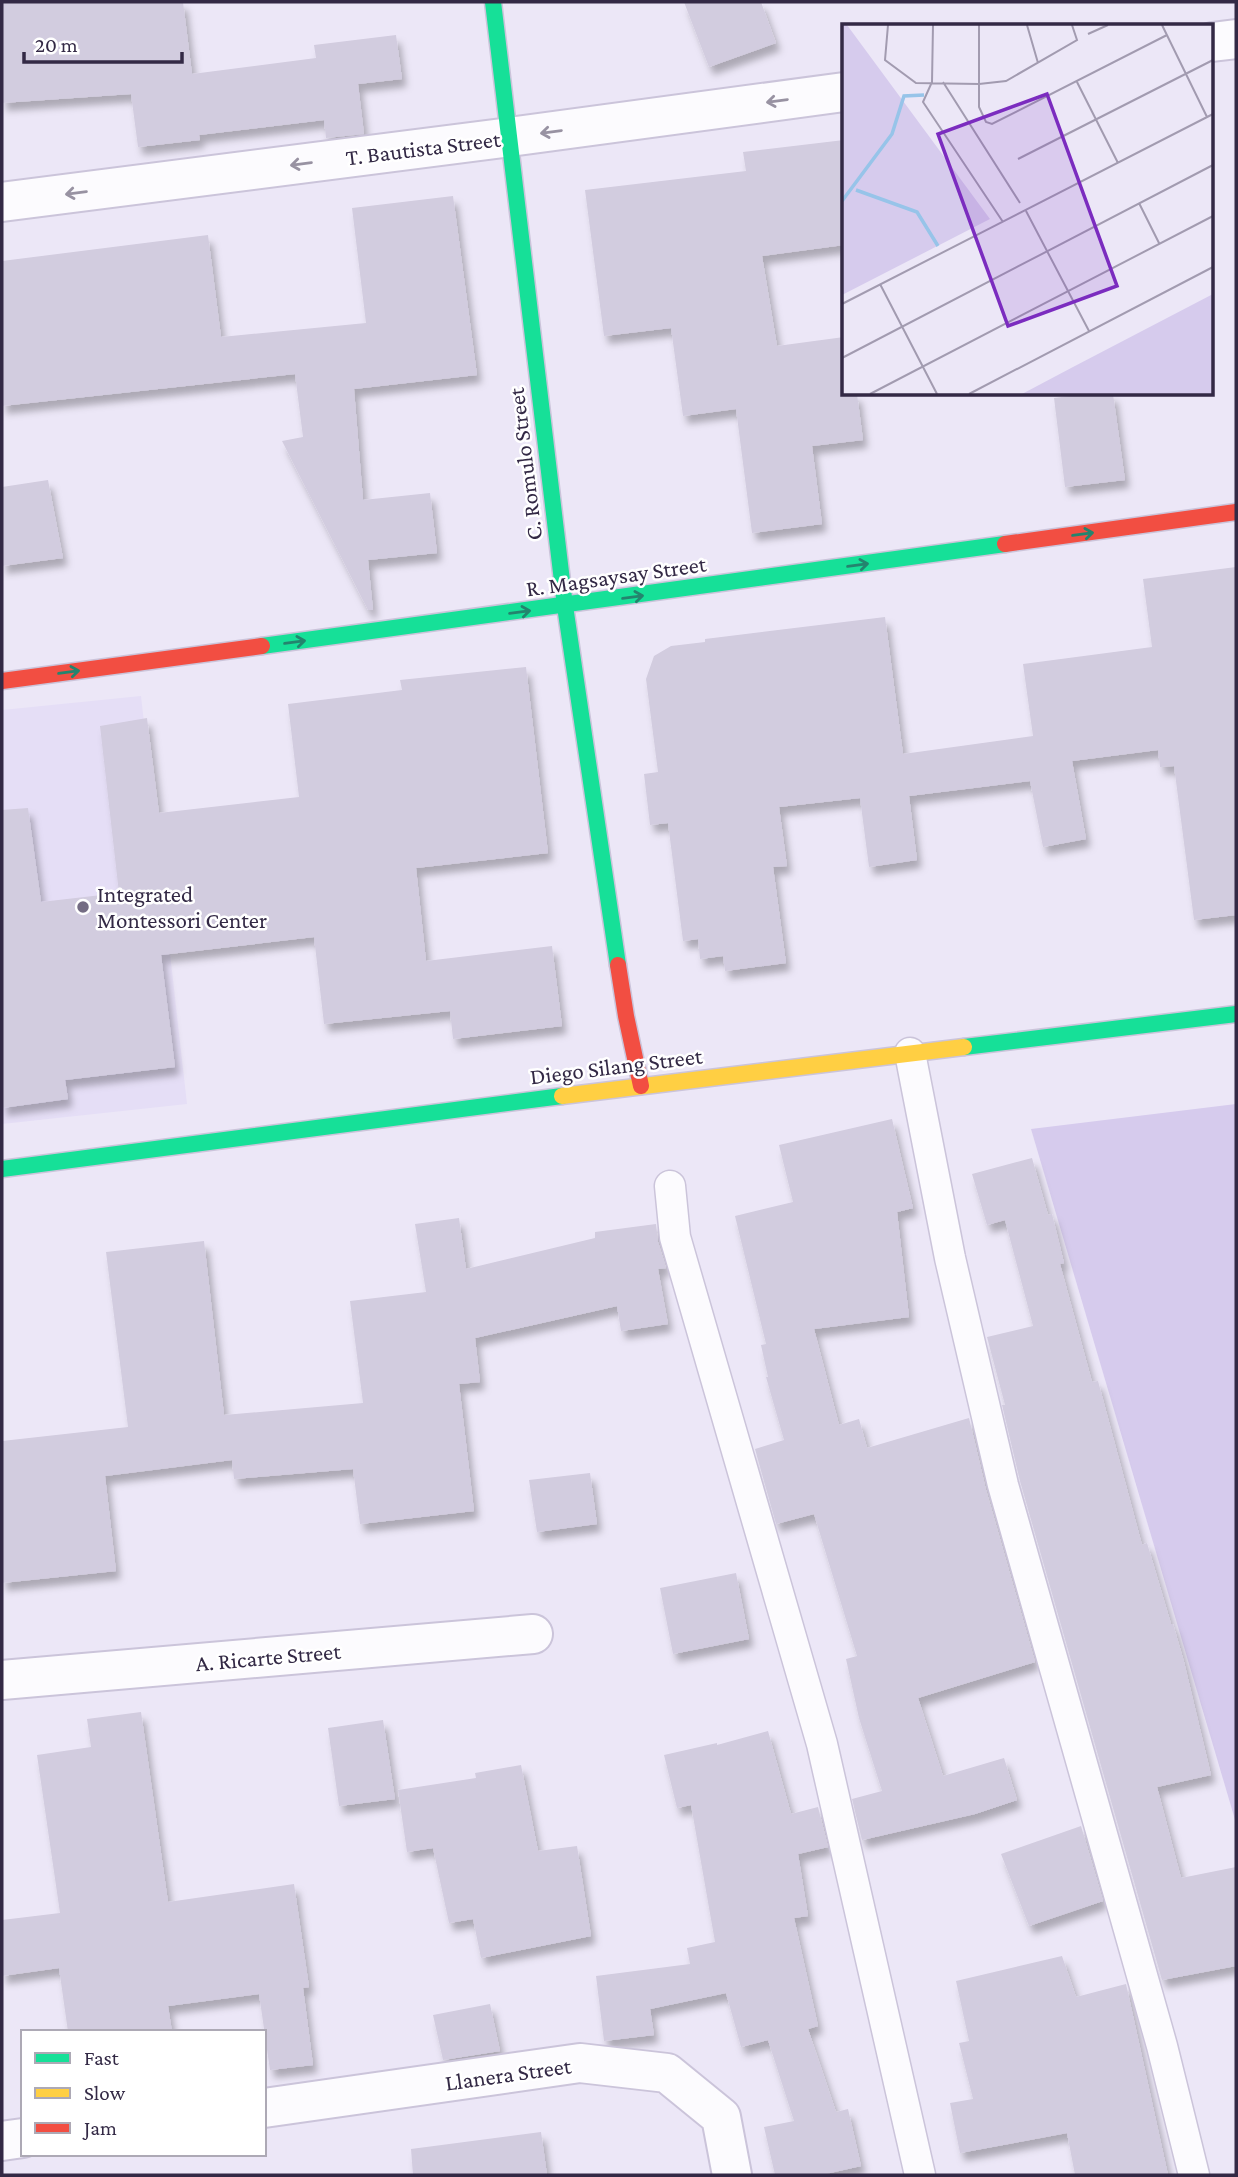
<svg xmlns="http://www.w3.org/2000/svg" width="1238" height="2177" font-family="'Crimson Pro',serif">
<defs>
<filter id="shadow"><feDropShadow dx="4.5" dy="8" stdDeviation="3.5" flood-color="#0004"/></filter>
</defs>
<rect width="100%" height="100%" fill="#ece7f7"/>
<path fill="#e5def6" d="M141,696l46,408 -185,20v-414z"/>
<path fill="#d6cbed" d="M1236,1104v719l-205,-694z"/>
<path fill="#d2ccdf" filter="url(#shadow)" d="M2,2h181l9,72 124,-16 -2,-13 82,-10 6,44 -44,5 6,50 -38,4 -2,-18 -125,15 1,5 -62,7 -7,-53 -129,9z
M684,2h77l15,41 -67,24z
M844,140v105l-82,11 15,90 67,-9v57h13l6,46 -51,6 10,78 -70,9 -16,-124 -53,7 -12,-88 -67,8 -19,-146 161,-19 -3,-19z
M453,196l24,179 -123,14 9,111 67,-7 7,60 -69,7 5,50h-5l-86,-169 21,-4 -8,-63 -293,32v-145l206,-26 13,102 145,-14 -14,-115z
M1085,394h28l12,86 -60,7 -11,-89z
M48,480l15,78 -61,8v-79z
M1236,567v348l-42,5 -20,-154 -14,1 -2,-17 -86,11 14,78 -43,8 -13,-66 -121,15 8,64 -48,7 -9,-69 -81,9 8,59 -14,1 13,96 -61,8 -2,-15 -23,3 -2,-20 -15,2 -15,-118 -18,2 -6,-51 14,-2 -12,-93 8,-23 17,-10 34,-4v-3l180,-22 18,137 130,-18 -10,-72 129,-17 -9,-68z
M526,667l22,186 -132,15 10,93 126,-15 10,80 -109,13 -3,-28 -126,13 -10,-87 -153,18 14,112 -110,13 3,19 -66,9v-298l26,-2 13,94 78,-9 -19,-167 47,-8 12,95 140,-16 -11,-93 114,-14 -2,-10z
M892,1119l21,89 -16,4 12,105 -95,12 25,96 20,-6 8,29 102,-30 17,72 49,172 -117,36 25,78 61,-18 13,42 -42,14 -113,26 -10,-41 30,-8 -23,-73 -13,-59 11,-3 -43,-142 -38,10 -21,-75 29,-9 -18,-63h2l-7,-32 5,-1 -31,-128 58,-14 -14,-57z
M1032,1158l16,57 4,-1 12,49 -4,1 32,118 6,-1 44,164 5,-2 24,81h2l11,38 27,113 -54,12 24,91 55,-11v99l-74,14 -142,-499 -18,-76h3l-18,-68 46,-11 -28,-106 -18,5 -15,-51z
M459,1218l7,51 129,-31v-6l61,-8 2,18 8,26 -8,1 10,55 -47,7 -4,-25 -142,32 5,44 -21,2 15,127 -114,13 -7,-55 -119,10 -2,-19 -127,16 11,95 -114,12v-142l126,-14 -22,-175 98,-11 20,174 139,-12 -13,-102 76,-9 -11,-68z
M590,1473l7,51 -60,8 -8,-52z
M736,1573l13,66 -76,15 -13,-66z
M141,1712l27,190 126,-18 15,103 -6,1 10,77 -43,5 -11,-76 -91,12 4,26h-104l-9,-64 -57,8v-56l58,-7 -23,-158 54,-8 -4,-28z
M383,1720l12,79 -56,7 -11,-78z
M768,1731l23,83 27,-7 10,40 -30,7 10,62 -14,2 24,108 -10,3 28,83 12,-3 13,57 -40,9h-46l-11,-48 30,-6 -26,-81 -27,7 -15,-54 -76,16 4,26 -50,6 -8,-65 94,-12 -3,-16 28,-6 -24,-137 -14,3 -13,-53 53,-12v2z
M521,1765l17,86 39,-5 14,90 -110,22 -8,-39 -24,4 -16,-75 -26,4 -9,-62 78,-12 -1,-5z
M1081,1826l22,75 -74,25 -28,-72z
M1062,1956l14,41 50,-13 42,191h-93l-8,-42 -107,20 -10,-50 23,-4 -14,-56 10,-2 -13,-60z
M490,2004l10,47 -57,9 -10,-45z
M541,2132l6,43h-134l-2,-26z"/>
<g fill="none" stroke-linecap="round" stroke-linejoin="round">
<g stroke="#cbc4da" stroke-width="33">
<path id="lane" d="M910,1053l40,205 53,227 159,561 32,129
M670,1186l5,51 147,507 98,431"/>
</g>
<g stroke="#cbc4da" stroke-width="42">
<path id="street" d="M1212,42l24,-3
M2,202l508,-65 334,-45
M2,1680l531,-46
M264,2108l316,-45 87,10 54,44 11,58
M2,2141l21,-3"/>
</g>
<g stroke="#cbc4da" stroke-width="19">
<path id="fast" d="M493,2l72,604 53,359
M262,646l743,-102
M964,1047l272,-33
M2,1169l560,-73"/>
</g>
<g stroke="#cbc4da" stroke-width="19">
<path id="slow" d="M562,1096l402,-49"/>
</g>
<g stroke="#cbc4da" stroke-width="19">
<path id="jam" d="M1005,544l231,-32
M2,681l260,-35
M618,965l8,51 15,70"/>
</g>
<use href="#lane" stroke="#fcfbfe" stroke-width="30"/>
<use href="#street" stroke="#fcfbfe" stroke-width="38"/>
<use href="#fast" stroke="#16e098" stroke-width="16"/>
<use href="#slow" stroke="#ffcf43" stroke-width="16"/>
<use href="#jam" stroke="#f24e42" stroke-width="16"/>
</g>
<defs><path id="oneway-shaft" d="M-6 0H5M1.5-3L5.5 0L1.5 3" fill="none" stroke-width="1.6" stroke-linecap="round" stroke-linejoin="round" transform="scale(1.75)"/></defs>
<g stroke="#9892a2">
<use href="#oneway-shaft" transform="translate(777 101) rotate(172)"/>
<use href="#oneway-shaft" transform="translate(551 132) rotate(172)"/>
<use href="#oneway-shaft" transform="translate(301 164) rotate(173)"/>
<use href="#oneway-shaft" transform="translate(76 193) rotate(173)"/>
</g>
<g stroke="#24846e">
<use href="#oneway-shaft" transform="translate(1083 534) rotate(-8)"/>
<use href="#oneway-shaft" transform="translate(858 565) rotate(-8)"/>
<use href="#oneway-shaft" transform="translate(633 597) rotate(-8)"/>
<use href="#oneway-shaft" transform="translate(520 612) rotate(-7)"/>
<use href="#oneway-shaft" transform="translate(295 642) rotate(-8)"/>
<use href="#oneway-shaft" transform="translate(69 672) rotate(-8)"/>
</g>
<circle fill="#746c83" stroke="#fff" stroke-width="2.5" cx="83" cy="907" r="7"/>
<g text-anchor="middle" stroke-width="5" stroke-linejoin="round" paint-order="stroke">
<g font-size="23" fill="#332945" stroke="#fff">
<text transform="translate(423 148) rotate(-7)" y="8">T. Bautista Street</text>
<text transform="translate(525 464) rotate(-97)" y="8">C. Romulo Street</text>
<text transform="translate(616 576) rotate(-8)" y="8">R. Magsaysay Street</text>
<text transform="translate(616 1066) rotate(-7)" y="8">Diego Silang Street</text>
<text transform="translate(268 1657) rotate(-5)" y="8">A. Ricarte Street</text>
<text transform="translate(508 2074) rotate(-8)" y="8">Llanera Street</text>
</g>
<g font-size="23" fill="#332945" stroke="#fff" text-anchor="start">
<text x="97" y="902">Integrated<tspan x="97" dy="26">Montessori Center</tspan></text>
</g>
</g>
<g transform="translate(842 24)">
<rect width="371" height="371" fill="#ece7f7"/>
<path d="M0,1h5l143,194 -148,76zM371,270v100h-191l51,-27z" fill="#d6cbed"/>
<path fill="none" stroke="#97c4e9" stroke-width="3.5" d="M14,166l61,22 21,34M0,177l50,-67 12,-38 20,-1"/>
<path fill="none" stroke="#a29bb0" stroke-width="2" d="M46,1l-3,35 31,23 63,1 27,-3 71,-41 -5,-15M91,1l-1,57 -9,20 80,120M137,1v82l7,15 6,2 175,-89M185,1l11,38M320,1l45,92M246,10l20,-9M101,58l77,121M235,58l41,81M176,135l195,-99M297,179l20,40M184,187l63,120M38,260l57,110M0,280l371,-190M0,334l371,-193M28,370l343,-178M127,370l244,-127"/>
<path fill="#7b2cbf" fill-opacity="0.15" stroke="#7b2cbf" stroke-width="3.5" d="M205,70l70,192 -109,40 -70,-192z"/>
<rect width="371" height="371" fill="none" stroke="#332945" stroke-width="3.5"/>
</g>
<rect width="1238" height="2177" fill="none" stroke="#332945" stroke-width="7"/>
<rect x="21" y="2030" width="245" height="126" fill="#ffffff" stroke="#ada9b5" stroke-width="2"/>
<rect x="35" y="2053" width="35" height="10" fill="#16e098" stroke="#ada9b5" stroke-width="2"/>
<text x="84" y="2065" font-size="21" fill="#332945">Fast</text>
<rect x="35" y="2088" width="35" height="10" fill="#ffcf43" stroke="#ada9b5" stroke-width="2"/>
<text x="84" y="2100" font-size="21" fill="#332945">Slow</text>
<rect x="35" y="2123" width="35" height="10" fill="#f24e42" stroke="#ada9b5" stroke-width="2"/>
<text x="84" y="2135" font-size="21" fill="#332945">Jam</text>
<path d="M24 52v10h158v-10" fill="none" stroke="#332945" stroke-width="3.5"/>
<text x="35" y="52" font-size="21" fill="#332945" stroke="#ffffff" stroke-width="5" paint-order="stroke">20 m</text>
</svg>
